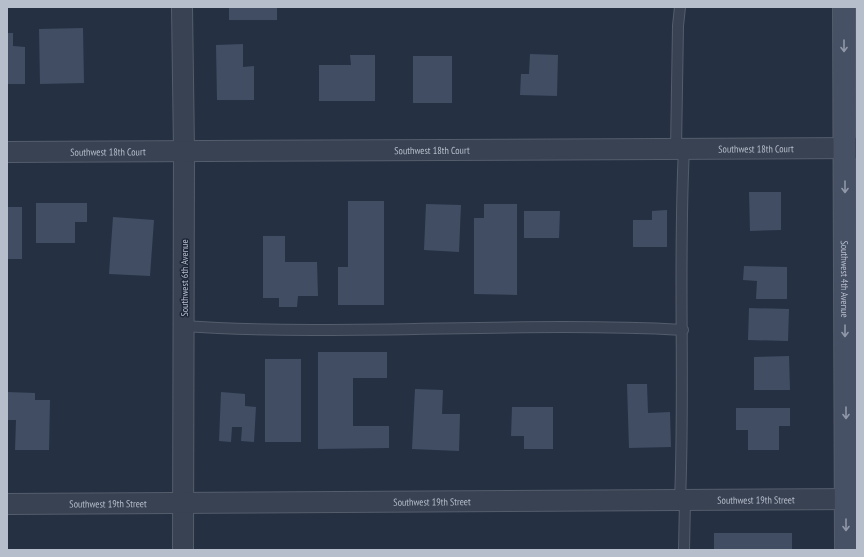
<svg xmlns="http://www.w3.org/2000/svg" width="864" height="557" font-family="'PT Sans Narrow',sans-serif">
<rect width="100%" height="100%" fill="#253043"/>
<path fill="#404d63" d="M229,7h48v13h-48z
M83,28l1,55 -44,1 -1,-55z
M7,33h6v13l12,1v37h-18z
M243,44v23l11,-1v34h-37l-1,-55z
M530,54l28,1 -1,41 -37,-1 1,-21h8z
M350,55h25v46h-56v-36h32z
M413,56h39v47h-39z
M749,192h32v38l-31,1z
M348,201h36v104h-46v-38h10z
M36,203h51v19h-12v21h-39z
M426,204l35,1 -2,47 -35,-2z
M484,204h33v91l-43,-1v-76h10z
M7,207h15v52h-15z
M667,210v37h-34v-27h19v-9z
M524,211h36l-1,27h-35z
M113,217l41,3 -4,56 -41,-2z
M263,236h22v26h32l1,34h-20l-1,11h-18v-9h-16z
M744,266l43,1v32h-31l1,-18 -14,-1z
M749,308l40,1 -1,32 -40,-1z
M318,352h69v26h-34v48h36v22l-71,1z
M789,356l1,34h-36v-33z
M265,359h36v83h-36z
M627,384h20l1,29 22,-1 1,35 -42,1z
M415,389l28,1 -1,24h18l-1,37 -47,-2z
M7,392l28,1v7h15l-1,50h-34l1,-30h-9z
M221,392l24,2v12l11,1 -2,35 -13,-1 1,-14h-10l-1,15 -12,-1z
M512,407h41v42h-29v-13h-13z
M736,408h54v18h-11v24h-31v-20h-12z
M714,533h78v17h-78z"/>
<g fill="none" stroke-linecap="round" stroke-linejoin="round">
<g stroke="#545d6c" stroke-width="12">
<path id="lane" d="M676,149l2,-123 2,-19
M183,326c167,11 333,-5 500,4
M680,500c5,-117 -2,-234 4,-351
M684,550l1,-50"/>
</g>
<g stroke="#545d6c" stroke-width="22">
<g id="street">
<path d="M182,7l2,144 -1,399"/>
<path id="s1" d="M7,152l850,-4"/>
<path id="s2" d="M7,504l850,-5"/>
</g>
</g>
<g stroke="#545d6c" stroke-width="24">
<g id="secondary">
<path id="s3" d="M844,7l2,543"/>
</g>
</g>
<use href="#lane" stroke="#394252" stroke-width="10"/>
<use href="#street" stroke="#394252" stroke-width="20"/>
<use href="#secondary" stroke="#475165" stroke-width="22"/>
</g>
<defs><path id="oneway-shaft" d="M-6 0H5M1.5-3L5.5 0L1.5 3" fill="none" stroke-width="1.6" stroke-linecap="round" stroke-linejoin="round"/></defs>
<g stroke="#8f98a8">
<use href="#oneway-shaft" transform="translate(844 46) rotate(90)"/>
<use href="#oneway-shaft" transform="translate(845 187) rotate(90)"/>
<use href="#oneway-shaft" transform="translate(845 331) rotate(90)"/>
<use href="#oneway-shaft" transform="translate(846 413) rotate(90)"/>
<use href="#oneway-shaft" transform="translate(846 525) rotate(90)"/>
</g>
<g text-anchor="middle" stroke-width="3" stroke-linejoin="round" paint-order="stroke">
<g font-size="10" fill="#b6becc" stroke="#1e2738">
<text dy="4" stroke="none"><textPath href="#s1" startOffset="749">Southwest 18th Court</textPath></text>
<text dy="4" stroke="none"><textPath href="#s1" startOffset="425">Southwest 18th Court</textPath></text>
<text dy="4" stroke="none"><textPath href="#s1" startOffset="101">Southwest 18th Court</textPath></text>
<text transform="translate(184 278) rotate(-90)" y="4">Southwest 6th Avenue</text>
<text dy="4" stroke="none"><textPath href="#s3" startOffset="272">Southwest 4th Avenue</textPath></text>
<text dy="4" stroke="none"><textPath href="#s2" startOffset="749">Southwest 19th Street</textPath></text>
<text dy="4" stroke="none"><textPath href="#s2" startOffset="425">Southwest 19th Street</textPath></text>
<text dy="4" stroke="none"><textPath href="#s2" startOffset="101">Southwest 19th Street</textPath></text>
</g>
</g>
<rect width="864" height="557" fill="none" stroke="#b6becc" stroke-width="16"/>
</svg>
